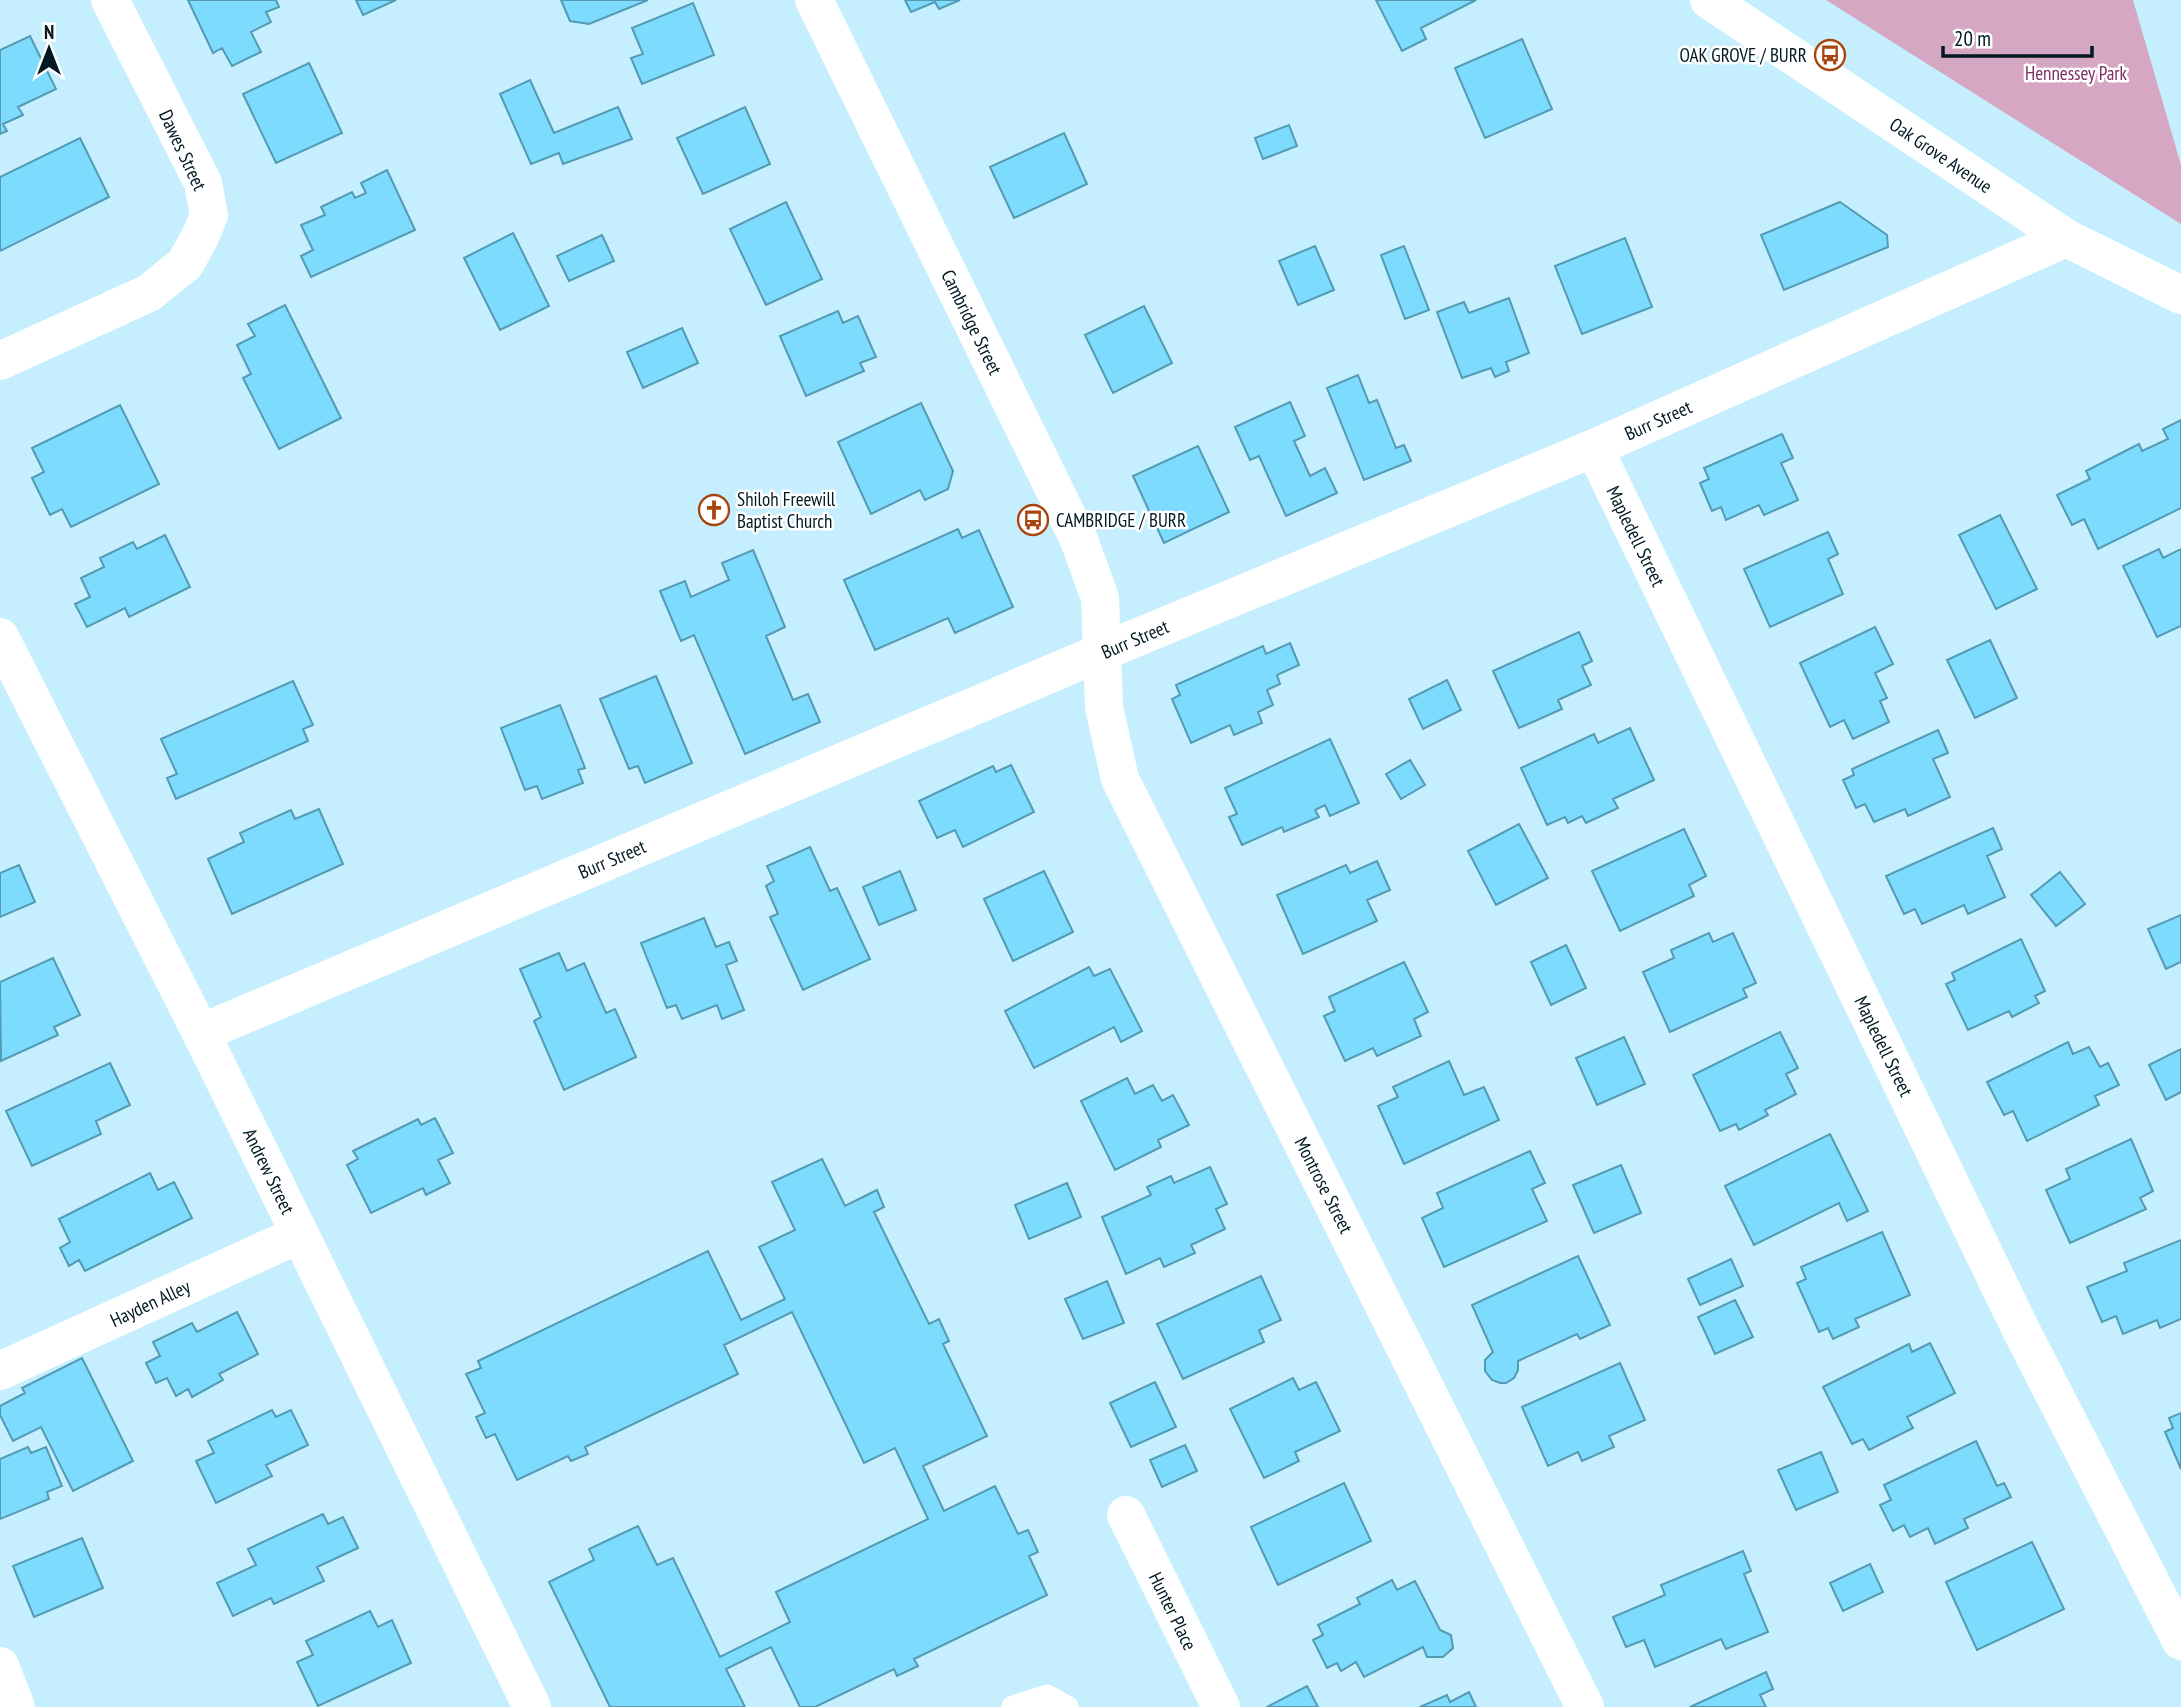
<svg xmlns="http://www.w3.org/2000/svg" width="2181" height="1707" font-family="'PT Sans Narrow',sans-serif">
<rect width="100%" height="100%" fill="#c5eefe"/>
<path fill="#d6a7c2" d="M1826,0h307l48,165v59z"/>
<path fill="#7ddbfd" stroke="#539ab3" stroke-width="2" d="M188,0h88l3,7 -13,5 5,10 -20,10 10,20 -29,14 -10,-18 -9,5z
M356,0h40l-33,15z
M561,0h87l-59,24 -19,-3z
M905,0h55l-21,9 -4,-7 -24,10z
M1376,0h100l-55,28 5,11 -24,12z
M693,3l21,52 -72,29 -11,-26 12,-4 -11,-26z
M30,36l26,53 -38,18 5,8 -20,9 4,7 -7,3v-84z
M1522,39l30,70 -67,29 -30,-70z
M309,63l33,70 -66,30 -33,-69z
M530,80l24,53 64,-26 14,32 -69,25 -4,-11 -28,11 -31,-70z
M745,107l25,57 -67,30 -26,-56z
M1289,125l8,21 -34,13 -8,-21z
M1064,133l23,51 -73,34 -24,-51z
M80,138l29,59 -109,54v-74z
M387,170l28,60 -104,47 -10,-21 12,-6 -12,-25 24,-10 -4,-8 31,-15 3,6 11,-5 -5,-10z
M786,202l36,77 -56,26 -36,-76z
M1840,202l47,33 1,12 -104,43 -23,-55z
M513,233l36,73 -49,24 -36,-72z
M602,235l12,26 -45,20 -12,-25z
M1625,238l27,69 -70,27 -27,-68z
M1315,246l19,44 -36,15 -19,-44z
M1404,246l25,64 -24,9 -24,-64z
M1509,298l20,55 -23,9 3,9 -14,6 -4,-9 -29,10 -25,-66 27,-10 5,11z
M285,305l56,113 -62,31 -36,-71 8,-4 -14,-29 18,-9 -7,-12z
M1144,306l28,57 -59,30 -28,-58z
M838,311l5,12 15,-7 18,41 -16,6 4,8 -58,25 -26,-60z
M682,328l16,35 -55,25 -16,-36z
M1358,375l11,28 8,-3 19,48 8,-3 7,16 -47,19 -37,-92z
M1290,402l15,34 -11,5 16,35 15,-8 12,25 -51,23 -27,-60 -9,4 -15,-33z
M921,403l32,68 -5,18 -23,11 -5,-10 -49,24 -33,-72z
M120,405l39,79 -88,43 -9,-18 -12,6 -18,-37 12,-6 -12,-24z
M2181,420v88l-83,41 -14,-30 -12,6 -15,-30 33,-16 -4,-8 53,-27 3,7 26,-12 -5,-10z
M1782,434l11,24 -12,5 17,37 -34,15 -5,-10 -33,15 -5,-13 -9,4 -12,-28 9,-4 -5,-11z
M1198,446l31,66 -65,31 -31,-67z
M2000,515l37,74 -41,20 -37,-74z
M958,529l4,9 17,-8 34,77 -58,26 -7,-15 -73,32 -31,-70z
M1828,532l10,22 -10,5 15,35 -73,33 -26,-58z
M165,535l25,52 -61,30 -4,-9 -38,19 -12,-23 15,-7 -9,-19 23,-11 -4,-9 33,-16 4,7z
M2159,549l4,9 18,-9v77l-24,11 -34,-71z
M753,550l32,77 -19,9 27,64 15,-6 12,28 -75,32 -51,-119 -13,6 -21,-50 25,-10 6,16 38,-17 -7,-17z
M1875,627l18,37 -18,9 12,25 -7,3 9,21 -36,17 -9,-19 -14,7 -30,-64z
M1579,632l13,29 -10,5 9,19 -33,15 4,9 -43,19 -26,-57z
M1990,640l27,58 -42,20 -28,-58z
M1290,643l9,22 -22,10 3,9 -13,6 6,15 -15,7 4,11 -28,12 -4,-10 -39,18 -19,-44 8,-4 -4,-10 87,-39 3,8z
M656,676l36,87 -47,20 -7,-17 -9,3 -29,-70z
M1447,680l14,30 -38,19 -14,-30z
M293,681l20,44 -10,4 5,12 -132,58 -9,-21 10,-4 -16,-35z
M560,705l25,63 -7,2 5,13 -41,16 -5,-13 -12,4 -24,-62z
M1630,728l24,52 -41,19 5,9 -32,15 -4,-7 -14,7 -3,-6 -18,8 -26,-57 73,-34 4,9z
M1938,730l10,23 -15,6 17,38 -42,19 -3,-7 -31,13 -9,-18 -9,4 -13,-28 11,-5 -2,-6z
M1330,739l29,64 -29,13 -5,-11 -10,5 4,7 -35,15 -2,-5 -40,18 -13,-28 8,-3 -12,-26z
M1410,760l15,25 -24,14 -15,-25z
M1011,765l23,47 -71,35 -8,-17 -18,8 -18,-37 74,-35 3,6z
M319,809l24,55 -111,50 -24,-55 36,-17 -4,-9 51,-23 4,9z
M1519,824l29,54 -52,27 -28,-54z
M1993,828l9,21 -15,7 18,41 -37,17 -4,-9 -42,19 -7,-15 -11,5 -18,-38z
M1684,829l22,47 -17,9 5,11 -74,35 -28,-60z
M810,847l20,44 7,-3 33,71 -67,31 -33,-73 8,-3 -12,-28 8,-5 -7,-15z
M1377,861l13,29 -23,10 10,21 -74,33 -26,-59 69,-30 4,8z
M19,865l16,37 -35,15v-44z
M900,871l16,39 -37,15 -16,-38z
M1044,871l29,61 -60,29 -29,-62z
M2060,872l25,32 -29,22 -25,-31z
M2181,915v47l-15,7 -18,-40z
M704,918l12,29 13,-5 8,19 -11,4 18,45 -22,9 -5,-14 -35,14 -6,-14 -9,3 -26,-65z
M1709,933l4,9 20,-9 23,50 -13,6 4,8 -77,35 -27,-60 31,-14 -3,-8z
M2021,939l24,52 -10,5 4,7 -27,14 -3,-6 -41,19 -22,-46 9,-4 -3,-7z
M1566,945l20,43 -35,17 -20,-43z
M559,953l8,18 17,-8 22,50 9,-4 21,48 -72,33 -30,-69 7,-4 -21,-48z
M53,958l27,57 -26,12 4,8 -57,26 -1,-79z
M1404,962l24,50 -14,7 7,17 -44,20 -4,-8 -28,13 -21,-45 11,-5 -6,-14z
M1089,967l5,9 16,-7 32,62 -21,11 -7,-15 -80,41 -29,-57z
M1780,1032l18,36 -12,6 10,20 -31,16 3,5 -29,15 -3,-6 -16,7 -27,-56z
M1624,1037l21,47 -48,21 -21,-47z
M2068,1042l5,12 16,-7 11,20 8,-4 11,22 -24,11 4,9 -72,36 -14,-30 -9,4 -17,-33z
M2181,1049v43l-15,8 -17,-35z
M1449,1061l15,34 20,-8 15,33 -95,44 -26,-58 20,-9 -5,-10z
M110,1063l20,42 -34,16 5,13 -69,32 -26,-55z
M1127,1078l8,16 18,-9 9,16 11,-6 16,30 -31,15 3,7 -46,23 -34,-69z
M435,1118l18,35 -15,7 12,23 -24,12 -3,-7 -52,25 -24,-48 11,-6 -5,-8 65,-32 3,6z
M1830,1134l38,77 -21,10 -8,-18 -85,42 -29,-59z
M2131,1139l22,52 -13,7 6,11 -76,34 -24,-53 24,-11 -4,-10z
M1530,1151l15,32 -13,6 15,32 -103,46 -22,-49 21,-10 -6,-15z
M822,1159l23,47 32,-16 7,17 -10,5 55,112 10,-5 10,22 -6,3 44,92 -64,30 21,45 51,-25 23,48 10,-4 10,22 -9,4 18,39 -133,64 4,7 -21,10 -3,-7 -79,38h-15l-29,-60 -45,22 19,38h-135l-61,-125 45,-22 -5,-11 49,-23 19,39 16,-7 47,99 70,-35 -14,-30 152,-73 -33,-71 -31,15 -72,-151 -68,33 14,29 -153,73 3,7 -17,7 -3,-5 -51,24 -22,-46 -9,4 -10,-21 9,-4 -19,-39 15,-6 -3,-7 230,-110 33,69 44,-21 -26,-52 36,-17 -23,-48z
M1621,1165l20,48 -47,20 -21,-48z
M1210,1167l17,37 -11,5 9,20 -34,16 4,8 -31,14 -4,-9 -34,16 -24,-57 49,-22 -4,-8 24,-11 3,7z
M150,1173l8,17 16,-8 18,36 -107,53 -6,-11 -10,6 -9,-18 10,-6 -11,-23z
M1067,1183l14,34 -52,22 -14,-34z
M1882,1232l28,63 -55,24 4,8 -26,12 -5,-11 -9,4 -22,-49 9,-4 -5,-12z
M2181,1240v79l-21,9 -3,-8 -34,14 -7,-18 -14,6 -15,-35 40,-16 -3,-8z
M1578,1256l32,69 -30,14 -3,-5 -59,27v9l-4,8 -8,5h-6l-8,-3 -7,-9v-11l8,-8 -21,-47z
M1731,1259l12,27 -43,19 -12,-26z
M1261,1276l20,44 -22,10 5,12 -81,37 -26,-55z
M1107,1281l17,42 -41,16 -18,-40z
M1735,1300l18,37 -38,17 -17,-37z
M237,1312l21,42 -39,20 4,6 -31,17 -4,-8 -12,7 -9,-18 -11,5 -10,-20 14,-7 -7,-14 39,-19 5,9z
M1930,1343l25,50 -48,24 6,11 -44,22 -6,-11 -11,5 -29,-57 86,-43 3,8z
M82,1358l51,103 -60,30 -32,-64 -28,14 -13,-26v-9l25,-13 -3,-5z
M1620,1363l25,57 -36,16 5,11 -32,14 -4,-9 -30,14 -26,-59z
M1293,1378l6,12 17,-8 24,49 -45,21 4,9 -35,17 -34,-69z
M1155,1382l21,45 -45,20 -21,-44z
M272,1410l4,7 15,-7 17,35 -42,20 6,11 -56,27 -20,-42 18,-8 -6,-12z
M2181,1413v56l-16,-37 8,-4 -4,-10z
M1976,1441l21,45 7,-3 7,14 -47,22 4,9 -33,16 -7,-16 -18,9 -6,-12 -11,6 -13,-26 11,-5 -7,-15z
M1185,1445l12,26 -35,16 -12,-27z
M28,1447l3,6 15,-6 16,39 -15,6 2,7 -49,20v-60z
M1821,1452l17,40 -42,18 -18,-40z
M1344,1483l27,58 -93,44 -27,-58z
M323,1514l5,10 15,-7 15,31 -41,19 7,14 -50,23 -3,-6 -38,18 -16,-33 39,-18 -8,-16z
M82,1538l21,50 -69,29 -21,-51z
M2032,1542l32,67 -87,41 -31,-68z
M1743,1551l8,20 -7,3 24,58 -42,17 -5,-10 -66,28 -11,-27 -18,7 -13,-30 52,-22 -4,-10z
M1870,1564l13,28 -40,19 -13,-28z
M1392,1580l5,10 18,-9 25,49 11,5 2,13 -10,9h-16l-4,-10 -59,30 -8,-15 -15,9 -4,-8 -10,5 -14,-28 10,-5 -5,-10 42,-21 -3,-6z
M370,1611l8,16 14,-7 19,43 -93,43 -21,-44 16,-7 -7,-14z
M1766,1672l7,17 -13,6 6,12h-76z
M1307,1686l11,21h-51z
M1469,1692l7,15h-56l27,-12 3,7z"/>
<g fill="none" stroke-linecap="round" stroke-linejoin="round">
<path stroke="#fff" stroke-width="23" d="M1013,1707l34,-11 20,11"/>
<path stroke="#fff" stroke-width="38" d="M814,0l265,540 21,58 4,109 16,72 465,928
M1709,0l357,238 115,57
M0,361l149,-68 36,-29 15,-27 9,-22 -6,-32 -93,-183
M1594,448l428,884 159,309
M0,637l201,396 331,674
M201,1033l901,-381 492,-204 472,-210
M0,1371l300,-137
M1126,1515l95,192
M0,1666l16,41"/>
</g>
<defs>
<g id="bus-ring" transform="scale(1.575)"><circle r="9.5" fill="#fff" stroke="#a94610" stroke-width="1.5"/><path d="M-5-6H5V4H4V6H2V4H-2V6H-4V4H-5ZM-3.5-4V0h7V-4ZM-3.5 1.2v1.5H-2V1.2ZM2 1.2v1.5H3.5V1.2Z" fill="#a94610"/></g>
<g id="church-ring" transform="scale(1.575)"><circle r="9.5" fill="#fff" stroke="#a94610" stroke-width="1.5"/><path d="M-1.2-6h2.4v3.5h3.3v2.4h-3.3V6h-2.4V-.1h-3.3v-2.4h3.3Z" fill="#a94610"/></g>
</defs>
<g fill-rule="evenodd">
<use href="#bus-ring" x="1830" y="55"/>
<use href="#church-ring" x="714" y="510"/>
<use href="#bus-ring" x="1033" y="520"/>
</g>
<g text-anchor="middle" stroke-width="5" stroke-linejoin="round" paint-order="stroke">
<g font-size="19" fill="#001922" stroke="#fff" text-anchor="start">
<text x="1807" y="62" text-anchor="end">OAK GROVE / BURR</text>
<text x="737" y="506">Shiloh Freewill<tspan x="737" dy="22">Baptist Church</tspan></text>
<text x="1056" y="527">CAMBRIDGE / BURR</text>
</g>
<g font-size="19" fill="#7e2b62" stroke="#fff">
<text x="2076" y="80">Hennessey Park</text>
</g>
<g font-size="19" fill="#001922" stroke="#fff">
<text transform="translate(183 150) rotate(65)" y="7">Dawes Street</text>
<text transform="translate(1941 155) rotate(34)" y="7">Oak Grove Avenue</text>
<text transform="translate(972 322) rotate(64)" y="7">Cambridge Street</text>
<text transform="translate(1658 420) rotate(-24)" y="7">Burr Street</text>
<text transform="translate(1636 536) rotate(64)" y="7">Mapledell Street</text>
<text transform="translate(1135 639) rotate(-23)" y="7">Burr Street</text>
<text transform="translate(612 859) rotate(-23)" y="7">Burr Street</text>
<text transform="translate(1884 1046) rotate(64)" y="7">Mapledell Street</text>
<text transform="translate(269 1171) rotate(64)" y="7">Andrew Street</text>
<text transform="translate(1324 1185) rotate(63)" y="7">Montrose Street</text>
<text transform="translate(150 1303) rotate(-25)" y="7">Hayden Alley</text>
<text transform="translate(1173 1611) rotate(64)" y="7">Hunter Place</text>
</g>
</g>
<g transform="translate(49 49)" stroke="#ffffff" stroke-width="5" paint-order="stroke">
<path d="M0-5L12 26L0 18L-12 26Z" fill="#001922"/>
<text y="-10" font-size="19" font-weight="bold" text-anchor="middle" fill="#001922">N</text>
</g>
<path d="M1943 46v10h149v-10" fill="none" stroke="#001922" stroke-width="3.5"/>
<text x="1954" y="46" font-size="21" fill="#001922" stroke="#ffffff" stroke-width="5" paint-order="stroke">20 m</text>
</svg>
